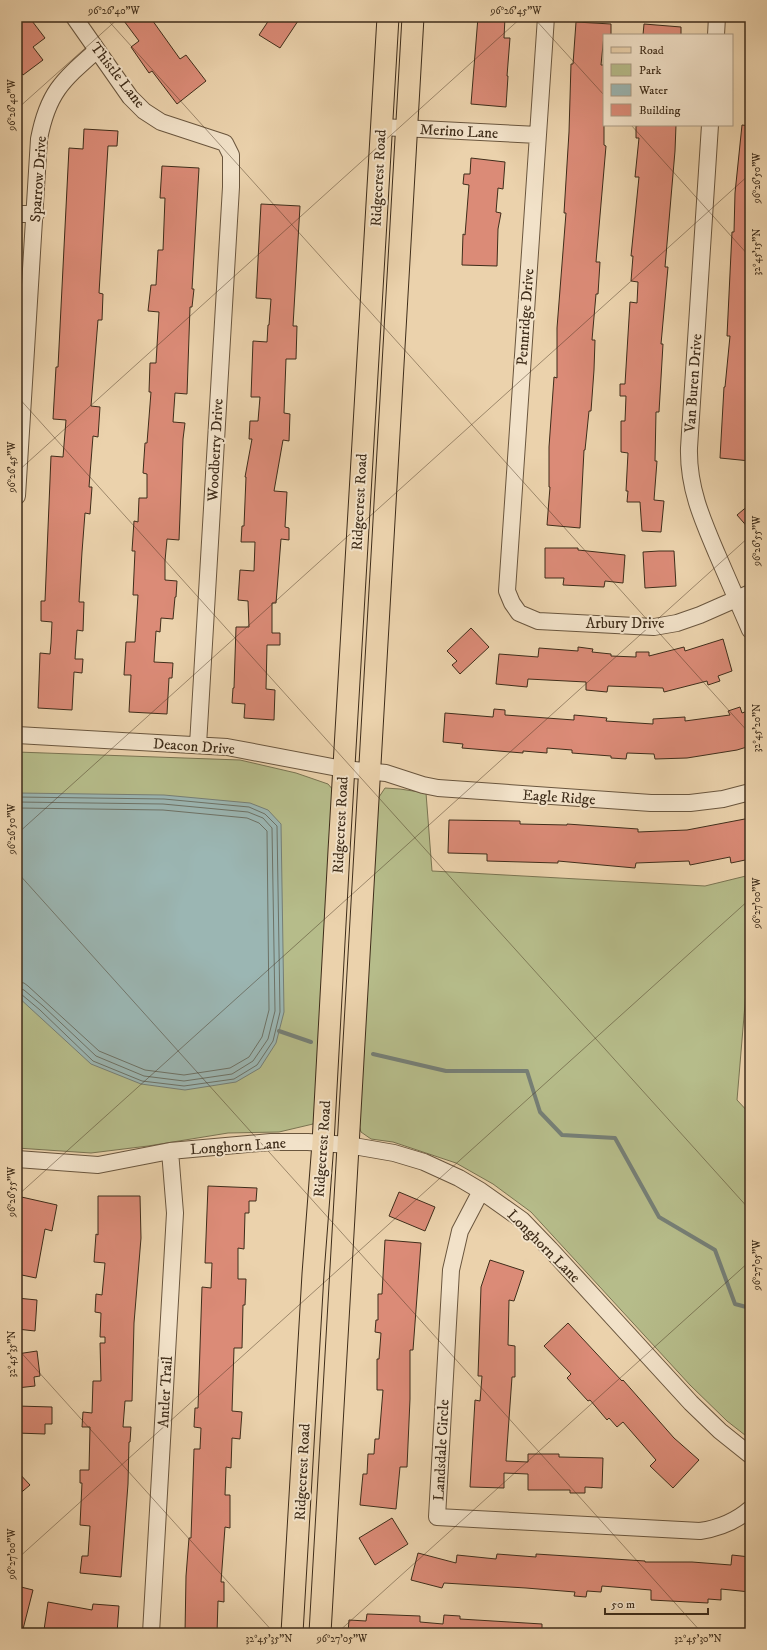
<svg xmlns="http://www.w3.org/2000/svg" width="767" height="1650" font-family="'IM FELL DW Pica',serif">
<rect width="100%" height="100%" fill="#ebd2ac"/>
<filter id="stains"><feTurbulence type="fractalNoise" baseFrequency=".005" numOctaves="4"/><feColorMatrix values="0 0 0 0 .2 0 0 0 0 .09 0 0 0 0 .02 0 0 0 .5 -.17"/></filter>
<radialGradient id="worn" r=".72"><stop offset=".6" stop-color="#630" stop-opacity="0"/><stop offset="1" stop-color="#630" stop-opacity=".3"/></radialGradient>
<path fill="#b6bc8a" stroke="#7a7452" d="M17,752l223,8 56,13 32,11 6,7 -16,324 -5,9 -34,8 -51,1 -80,13 -57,7 -74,-5z
M385,788l15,1 26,4 6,78 273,15 45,-11v69l-13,156 13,14v325l-23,-18 -37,-36 -159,-173 -38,-28 -37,-21 -63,-21 -22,-3 -10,-7 -4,-13 18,-316z"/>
<path fill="#9bb6b3" stroke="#767f76" d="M17,793l147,2 86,8 18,7 13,14 3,188 -8,31 -16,25 -24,14 -51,8 -44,-6 -50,-20 -74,-68z"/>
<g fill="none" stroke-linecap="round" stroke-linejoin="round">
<path stroke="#6d7266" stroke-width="1" d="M17,797l147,2 85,8 16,7 12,12 3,186 -7,29 -16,24 -23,14 -50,7 -42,-5 -49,-20 -53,-51 -19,-16 -4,-1
M17,802l146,2 85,8 15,6 9,10 3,183 -7,28 -15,22 -21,13 -48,7 -40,-5 -48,-20 -53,-50 -19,-16 -7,-2
M17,808l146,2 84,8 12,5 8,8 2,179 -7,27 -13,20 -19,11 -46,7 -39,-5 -46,-19 -71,-65 -4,-3 -7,-1"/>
<path stroke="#767f76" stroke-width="4" d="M279,1031l32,11
M373,1054l73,17h81l13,41 22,23 53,3 44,79 56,33 20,54 15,4"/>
</g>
<path fill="#db8b77" stroke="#3f2d1a" d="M17,17h12l16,21 -12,9 10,13 -20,15 -6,-8z
M121,17h29l30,42 6,-4 20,26 -29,23 -25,-33 -3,2 -18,-26 8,-6z
M271,17h21l6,4 -18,27 -21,-13z
M478,17h27l-1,21h6l-3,38h1l-2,31 -35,-3z
M576,22l35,2v11h-7l-3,30h3v80l2,1 -10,116h4l-2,32h-2l-4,46h3l-1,30 -3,41h-2l-4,39h-1l-4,78 -33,-3 3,-38h-1v-40l5,-70 3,1v-50l9,-115h-2l5,-81 2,-68h2z
M644,24l37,3v8h-38z
M642,125h34l-1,26 -10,116h3l-7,77h2l-4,68h-3l-1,49h2l-3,39 10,1 -3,31 -19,-1 -2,-29h-13l1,-11h-2l2,-38 -7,-1v-31h4l1,-25h-6v-12h5l5,-82 7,1 1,-21 -7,-1 2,-25h-2l8,-79h-4l4,-39h-3v-12z
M742,125l8,1v335l-30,-3 4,-71h1l5,-51h-3l5,-104h2l1,-39z
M84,129l34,2 -1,15h-9l-9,147 4,1 -1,26h-4l-7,86 9,1 -2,30 -5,-1 -4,51h3l-2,27 -5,-1 -3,39 -3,50h5l-1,29 -6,-1 -2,29h8l-1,14 -8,-1 -2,38 -34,-2 2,-55 10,1 1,-11 1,-21 -11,-1v-20h4l6,-145 12,1 3,-37 -13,-1 3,-52h2l11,-219 14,1z
M471,158l34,4 -2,27 -5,-1 -2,24 5,1 -3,16 -1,37 -35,-1 1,-31 2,1 4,-50 -6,-1 1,-10h6z
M162,166l37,2 -7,121h2l-2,18h-2l-3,87 -12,-1 -2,29 12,1 -2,16 -4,101 -12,-1 -2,22v19l12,1 -1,16h-1l-2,22 -12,-1 -1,14 -4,-1 -2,31 19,1 -1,15h-3l-2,36 -38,-2 2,-37h-7l2,-33h9l3,-47h-5l2,-44h-3l2,-30 4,1 1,-24h8v-24l-4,-1 2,-30h2l4,-51h-2l1,-29h6l3,-51 -11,-1 3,-26h5l2,-35h5l2,-52h-5z
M261,204l39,2 -7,120h4l-1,33h-10l-2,54 6,1 -1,27 -6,-1 -9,51 13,1 -2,35 4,1v12l-8,-1 -5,64h-4v30h8v12h-13l-1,44 9,1 -1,30 -30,-2 1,-14 -13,-1 1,-15h1l2,-61h13l-1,-26 -10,-1 2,-30 14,1 1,-29h-14l1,-16h2l2,-49h-1l7,-38h-3l1,-18h8l2,-24h-9l2,-56 14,1 1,-17h1l2,-26 -15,-1z
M750,504v26l-13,-15z
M545,548h33v2l47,5 -2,28 -18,-2 -1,6 -41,-2 1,-7h-19z
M659,551h15l2,35 -31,2 -2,-36z
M471,628l18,19 -29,27 -8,-9 5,-4 -10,-10z
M723,639l9,32 -14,5 2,5 -12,4 -1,-4 -43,11 -1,-4 -55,-2 -1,6 -21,-2v-8l-58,-3 -1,8 -31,-3 3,-30 39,3 1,-9 39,3v-4l15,2 -1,3 19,2v2l25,1v-5h13v4l35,-9 1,4z
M740,707l2,6 8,-3v36l-13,4 -50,8 -32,1 -1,-5 -27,-1 -1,6 -15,-1v-2l-39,-3v-3l-25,-2v5l-24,-2v2l-61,-5 1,-4 -20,-2 2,-29 48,4 1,-8 11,1v5l69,5v-5l33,3 -1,3 47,3v-5l32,-2v4l45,-6 -2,-4z
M750,818v41l-19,4 -1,-6 -40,8 -1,-4 -53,2 -1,5 -77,-7v2l-71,-2v-7l-39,-1 1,-33 71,1v3l47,1v-1l71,5v3l49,-2z
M208,1186l49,2 -1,13h-7v12h-4l-1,36 -6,-1v31h8l-1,26h-2l-1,43h-8l-2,63 10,1 -2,27 -8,-1 -1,30 -5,-1 -1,28h5v33l-5,-1 -4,55h3v20l-6,-1 -1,32h-32l1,-57 3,-38h2l3,-89h6l1,-21 -7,-1 1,-19h3l4,-121 9,1 1,-25h-7z
M399,1192l36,15 -10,24 -36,-15z
M17,1196l40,9 -5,26 -7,-2 -9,49 -19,-4z
M98,1196h42l1,42 -7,85 -2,78h-7l-2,26h8l-1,15h-1l-1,42 -7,93 -41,-4 2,-17h6l2,-30 -10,-1 2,-42h-2v-13h9l1,-43h-8l1,-15 9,1 1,-32h8l-1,-38h5v-6h-5l1,-24 -6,-1 1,-18 6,1 3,-32 -11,-1 2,-28 2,1z
M385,1240l36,3 -8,107h-3v49l-3,68h-7l-4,42 -36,-4 3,-31h4l1,-20h6l1,-15h4l4,-49h-6v-31h2l2,-26 -6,-1 1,-12h2v-26h4z
M490,1260l34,11 -10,30 -5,-1 -1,45 7,1v31h-3l-6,84 22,1v-8h31v3l44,1 -1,30 -17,-1v6h-15v-3h-42v-16l-24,-1v15l-34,-1 5,-87 5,1 2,-25h-4l3,-89z
M17,1298l20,2 -2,31 -18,-2z
M568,1323l54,58 1,-1 51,58 25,22 -26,28 -23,-22 6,-6 -33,-38 -6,5 -8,-9 -2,2 -17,-20 -2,1 -21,-23 4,-4 -27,-28z
M37,1351l3,25 -6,1 1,9 -18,2v-34z
M17,1406l35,1v17h-7v10l-28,-1z
M17,1471l13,14 -13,11z
M392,1518l16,26 -33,21 -16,-27z
M418,1553l38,10 1,-8 39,4 1,-5 39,3v-3l109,7v1h47l39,3 1,-10 18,2v35l-29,-3v11l-13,-1v4l-57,-3v-10l-49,-4 -1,6 -14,-1 -1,6 -12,-1 1,-4 -49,-4 -82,-5 -2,5 -31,-8z
M17,1586l16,4 -11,43h-5z
M48,1602l44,8 1,-6 26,2 -2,27h-56l-17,-3z
M367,1614l53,2v6l23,2 1,-9 16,1v3l82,5v9h-194l1,-13 17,1z"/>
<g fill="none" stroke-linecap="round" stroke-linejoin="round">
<g stroke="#6a563e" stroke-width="18">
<path id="minor" d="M74,17l56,80 14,14 17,11 64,21 6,12v32l-33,558
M546,17l-39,574 5,12 7,10 19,8 116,6 23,-4 23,-8 50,-22
M716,35l1,-18
M710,125l-21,323c-1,39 13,71 28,106 11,25 22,51 33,76
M381,127l157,8
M17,214h19
M17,496l22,-357c9,-47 24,-59 58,-89
M17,735l210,12 116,22 43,4 37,12 15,3 213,15h39l33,-4 27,-7
M17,1159l81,6 72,-14 101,-9h37l40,3 46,8 30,9 35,16 22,13 41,29 28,29 141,154 29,28 30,24
M481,1191l-21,40 -9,39 -14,247 263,14c20,-3 35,-9 50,-22
M151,1633l24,-420 -5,-62"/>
</g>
<g stroke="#3f2d1a" stroke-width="23">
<path id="major" d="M292,1633l21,-359 10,-131 16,-292 49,-834
M320,1633l93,-1616"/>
</g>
<use href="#minor" stroke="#f2e2c9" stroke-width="16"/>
<use href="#major" stroke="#ebd2ac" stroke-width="21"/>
</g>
<path fill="none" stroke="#3f2d1a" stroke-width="1" stroke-opacity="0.45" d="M105,17l645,717M533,17l71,78M17,109l103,-92M631,125l119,132M17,396l733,814M17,472l505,-455M17,834l733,-660M17,872l685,761M17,1196l733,-660M17,1348l257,285M17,1559l733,-660M337,1633l413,-372M739,1633l11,-10"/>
<g text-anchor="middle" stroke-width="4" stroke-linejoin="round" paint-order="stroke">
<g font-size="15" fill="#3f2d1a" stroke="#f2e2c9">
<text transform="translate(118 75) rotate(52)" y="5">Thistle Lane</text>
<text transform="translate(459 131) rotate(3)" y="5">Merino Lane</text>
<text transform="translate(378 178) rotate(-87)" y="5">Ridgecrest Road</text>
<text transform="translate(38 179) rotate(-86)" y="5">Sparrow Drive</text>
<text transform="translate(525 317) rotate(-86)" y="5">Pennridge Drive</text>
<text transform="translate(693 383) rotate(-86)" y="5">Van Buren Drive</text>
<text transform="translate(215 450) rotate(-87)" y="5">Woodberry Drive</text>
<text transform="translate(359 502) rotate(-87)" y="5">Ridgecrest Road</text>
<text x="625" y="628">Arbury Drive</text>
<text transform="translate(194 746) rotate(4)" y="5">Deacon Drive</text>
<text transform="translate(559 797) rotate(4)" y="5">Eagle Ridge</text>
<text transform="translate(340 825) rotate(-87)" y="5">Ridgecrest Road</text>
<text transform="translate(238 1146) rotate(-4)" y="5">Longhorn Lane</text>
<text transform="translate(322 1149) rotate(-86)" y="5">Ridgecrest Road</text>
<text transform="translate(544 1246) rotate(45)" y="5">Longhorn Lane</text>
<text transform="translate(165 1392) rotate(-87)" y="5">Antler Trail</text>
<text transform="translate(441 1450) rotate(-87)" y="5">Landsdale Circle</text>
<text transform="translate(302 1472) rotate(-87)" y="5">Ridgecrest Road</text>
</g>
</g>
<rect width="767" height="1650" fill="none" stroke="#ebd2ac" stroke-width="44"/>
<rect x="603" y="34" width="130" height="92" fill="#f2e2c9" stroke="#aa9a83"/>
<rect x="611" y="47" width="20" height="6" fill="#ebd2ac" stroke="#aa9a83"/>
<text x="639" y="54" font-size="12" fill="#3f2d1a">Road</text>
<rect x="611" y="64" width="20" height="12" fill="#b6bc8a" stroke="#aa9a83"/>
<text x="639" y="74" font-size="12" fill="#3f2d1a">Park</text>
<rect x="611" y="84" width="20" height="12" fill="#9bb6b3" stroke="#aa9a83"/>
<text x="639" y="94" font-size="12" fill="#3f2d1a">Water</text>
<rect x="611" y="104" width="20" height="12" fill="#db8b77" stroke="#aa9a83"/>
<text x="639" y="114" font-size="12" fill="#3f2d1a">Building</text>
<path d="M605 1608v6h103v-6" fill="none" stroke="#3f2d1a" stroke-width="2"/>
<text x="611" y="1608" font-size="12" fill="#3f2d1a" stroke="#f2e2c9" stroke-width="3" paint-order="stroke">50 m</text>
<rect x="22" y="22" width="723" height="1606" fill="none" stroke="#3f2d1a" stroke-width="1.5"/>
<g font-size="10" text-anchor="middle" fill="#3f2d1a">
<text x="114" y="14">96°26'40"W</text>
<text x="516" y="14">96°26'45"W</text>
<text transform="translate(11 105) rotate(-90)" y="4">96°26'40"W</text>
<text transform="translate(756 178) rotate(-90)" y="4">96°26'50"W</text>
<text transform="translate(756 252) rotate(-90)" y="4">32°45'15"N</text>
<text transform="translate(11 467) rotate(-90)" y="4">96°26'45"W</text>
<text transform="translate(756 541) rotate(-90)" y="4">96°26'55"W</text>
<text transform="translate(756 728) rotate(-90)" y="4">32°45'20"N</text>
<text transform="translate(11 829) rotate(-90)" y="4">96°26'50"W</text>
<text transform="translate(756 903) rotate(-90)" y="4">96°27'00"W</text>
<text transform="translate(11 1192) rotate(-90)" y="4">96°26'55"W</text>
<text transform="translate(756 1265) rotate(-90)" y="4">96°27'05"W</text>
<text transform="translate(11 1354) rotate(-90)" y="4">32°45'35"N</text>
<text transform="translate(11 1554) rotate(-90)" y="4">96°27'00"W</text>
<text x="269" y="1642">32°45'35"N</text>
<text x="342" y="1642">96°27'05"W</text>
<text x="698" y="1642">32°45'30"N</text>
</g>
<rect width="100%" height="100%" filter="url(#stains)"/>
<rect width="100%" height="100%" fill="url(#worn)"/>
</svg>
